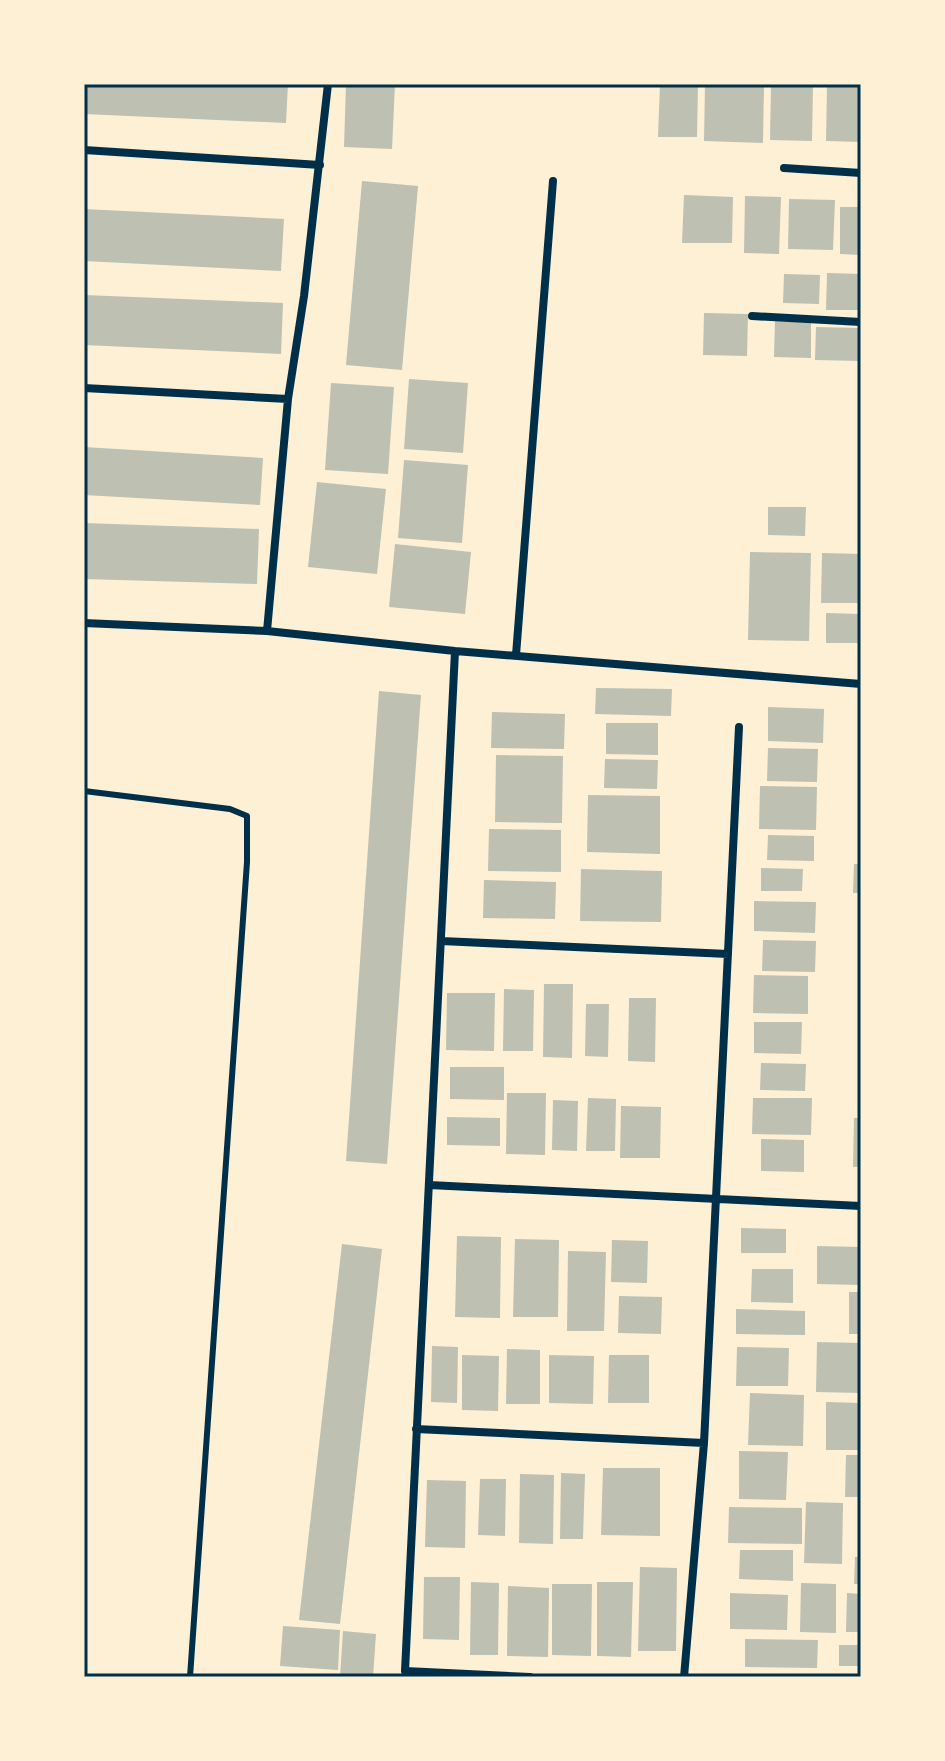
<svg xmlns="http://www.w3.org/2000/svg" width="945" height="1761" font-family="'PT Serif',serif">
<rect width="100%" height="100%" fill="#fdf0d5"/>
<path fill="#bec0b2" d="M84,84h204l-2,39 -202,-9z
M346,84h49l-3,65 -48,-2z
M660,84h38l-1,53h-39z
M705,84h59l-1,59 -59,-2z
M771,84h42l-1,57 -42,-1z
M827,86l34,1v55l-35,-1z
M362,181l56,5 -16,184 -56,-5z
M684,195l49,2 -1,46h-50z
M745,196l36,1 -2,57 -35,-1z
M789,199l46,1 -2,50 -45,-1z
M840,207h21v48l-21,-1z
M84,209l200,10 -3,52 -197,-10z
M827,273l34,1v36h-35z
M784,274l36,1 -1,29 -36,-1z
M84,295l199,8 -2,51 -197,-9z
M704,313l44,1 -1,42 -44,-1z
M775,321l36,1v36l-37,-1z
M816,327l44,1 -1,33 -44,-1z
M409,379l59,4 -5,70 -59,-4z
M331,383l63,4 -6,87 -63,-4z
M84,447l179,11 -3,47 -176,-10z
M404,460l64,5 -6,78 -64,-5z
M317,482l69,7 -9,85 -69,-7z
M768,507h38l-1,29 -37,-1z
M84,523l175,6 -2,55 -173,-5z
M395,544l76,8 -6,62 -76,-7z
M750,552l61,1 -2,88 -61,-1z
M822,553l39,1v49h-40z
M826,613l35,1v29h-35z
M596,688l76,1 -1,27 -76,-2z
M379,691l42,4 -34,469 -41,-3z
M768,707l56,2 -1,34 -55,-2z
M492,712l73,2 -1,35 -73,-1z
M606,723h52v32l-52,-1z
M768,748l50,1 -1,33 -50,-1z
M496,755l67,1 -1,67 -67,-1z
M605,759l53,1 -1,29 -53,-1z
M760,786l57,1 -1,43 -57,-1z
M588,795l72,1v58l-73,-2z
M489,829l72,1v42l-73,-1z
M768,835l46,1v25l-47,-1z
M854,864h7v29h-8z
M761,868l42,1 -1,22h-41z
M581,869l81,2 -1,51 -81,-1z
M484,880l72,2 -1,37 -72,-1z
M754,901l62,1 -1,31 -61,-2z
M763,940l53,1 -1,31 -53,-1z
M754,975l54,1v38l-55,-1z
M544,984h29l-1,74 -29,-1z
M504,989l30,1 -1,61h-30z
M447,993h48l-1,58 -48,-1z
M629,998h27l-1,64 -27,-1z
M586,1004h23l-1,53 -23,-1z
M754,1022h48l-1,32 -47,-1z
M858,1036h3v30h-3z
M761,1063l45,1 -1,27 -45,-1z
M450,1067h54v33l-54,-1z
M507,1093h39l-1,62 -39,-1z
M588,1098l28,1 -1,52h-29z
M753,1098h59l-1,37 -59,-1z
M553,1100l25,1 -1,50 -25,-1z
M621,1106l40,1 -1,51h-40z
M447,1117l53,1v28l-53,-1z
M854,1118h7v49h-8z
M761,1139l43,1v32l-43,-1z
M741,1228l45,1v24h-45z
M457,1236l44,1 -1,81 -45,-1z
M515,1239l44,1 -1,77h-45z
M612,1240l36,1 -1,42 -36,-1z
M342,1244l40,5 -42,375 -41,-4z
M817,1246l44,1v38l-44,-1z
M568,1251l38,1 -2,79h-37z
M752,1269h41v34l-42,-1z
M849,1292h12v42h-12z
M619,1296l43,1 -1,37 -43,-1z
M736,1309l69,2v24l-69,-1z
M817,1342l44,1v50l-45,-1z
M432,1346l26,1 -1,56 -26,-1z
M737,1347l52,1 -1,38h-52z
M507,1349l33,1v54h-34z
M462,1355l37,1 -1,55 -36,-1z
M549,1355l45,1 -1,48 -44,-1z
M609,1355h40v48h-41z
M750,1393l54,2 -1,51 -55,-1z
M826,1402l35,1v47h-35z
M739,1451l49,1 -2,48 -47,-1z
M846,1455h15v42h-16z
M603,1468h57v68l-59,-1z
M561,1473l24,1 -2,65h-23z
M520,1474l34,1 -1,69 -34,-1z
M480,1479h26l-1,57 -27,-1z
M427,1480l39,1 -1,67 -40,-1z
M806,1502l37,1 -1,61 -38,-1z
M729,1507l73,1v36l-74,-1z
M740,1550h53v31l-54,-2z
M855,1557h6v27h-7z
M640,1567l37,1 -1,83h-38z
M424,1577h36l-1,63 -36,-1z
M471,1582l28,1 -1,72h-28z
M597,1582h36l-2,75 -34,-1z
M801,1583l35,1v49l-36,-1z
M552,1584h40l-1,72 -39,-1z
M508,1586l41,2 -1,69 -41,-1z
M730,1593l58,2 -1,35 -57,-1z
M847,1593l14,1v38h-15z
M283,1626l57,4 -2,40 -58,-4z
M343,1631l33,3 -3,43h-33z
M745,1639l73,1 -1,28 -72,-1z
M839,1645h22v21h-22z"/>
<g fill="none" stroke-linecap="round" stroke-linejoin="round">
<path stroke="#003049" stroke-width="6" d="M84,791l146,18 17,7v46l-57,815"/>
<path stroke="#003049" stroke-width="8" d="M84,150l236,15
M784,168l77,5
M752,316l109,6
M84,388l204,11
M84,623l183,8 21,-232 16,-103 24,-212
M267,631l188,20 406,33
M455,651l-50,1020 125,6
M516,655l37,-474
M441,941l287,13
M429,1185l432,21
M416,1429l288,14
M684,1677l20,-234 35,-716"/>
</g>
<rect width="945" height="1761" fill="none" stroke="#fdf0d5" stroke-width="172"/>
<rect x="86" y="86" width="773" height="1589" fill="none" stroke="#003049" stroke-width="3"/>
</svg>
